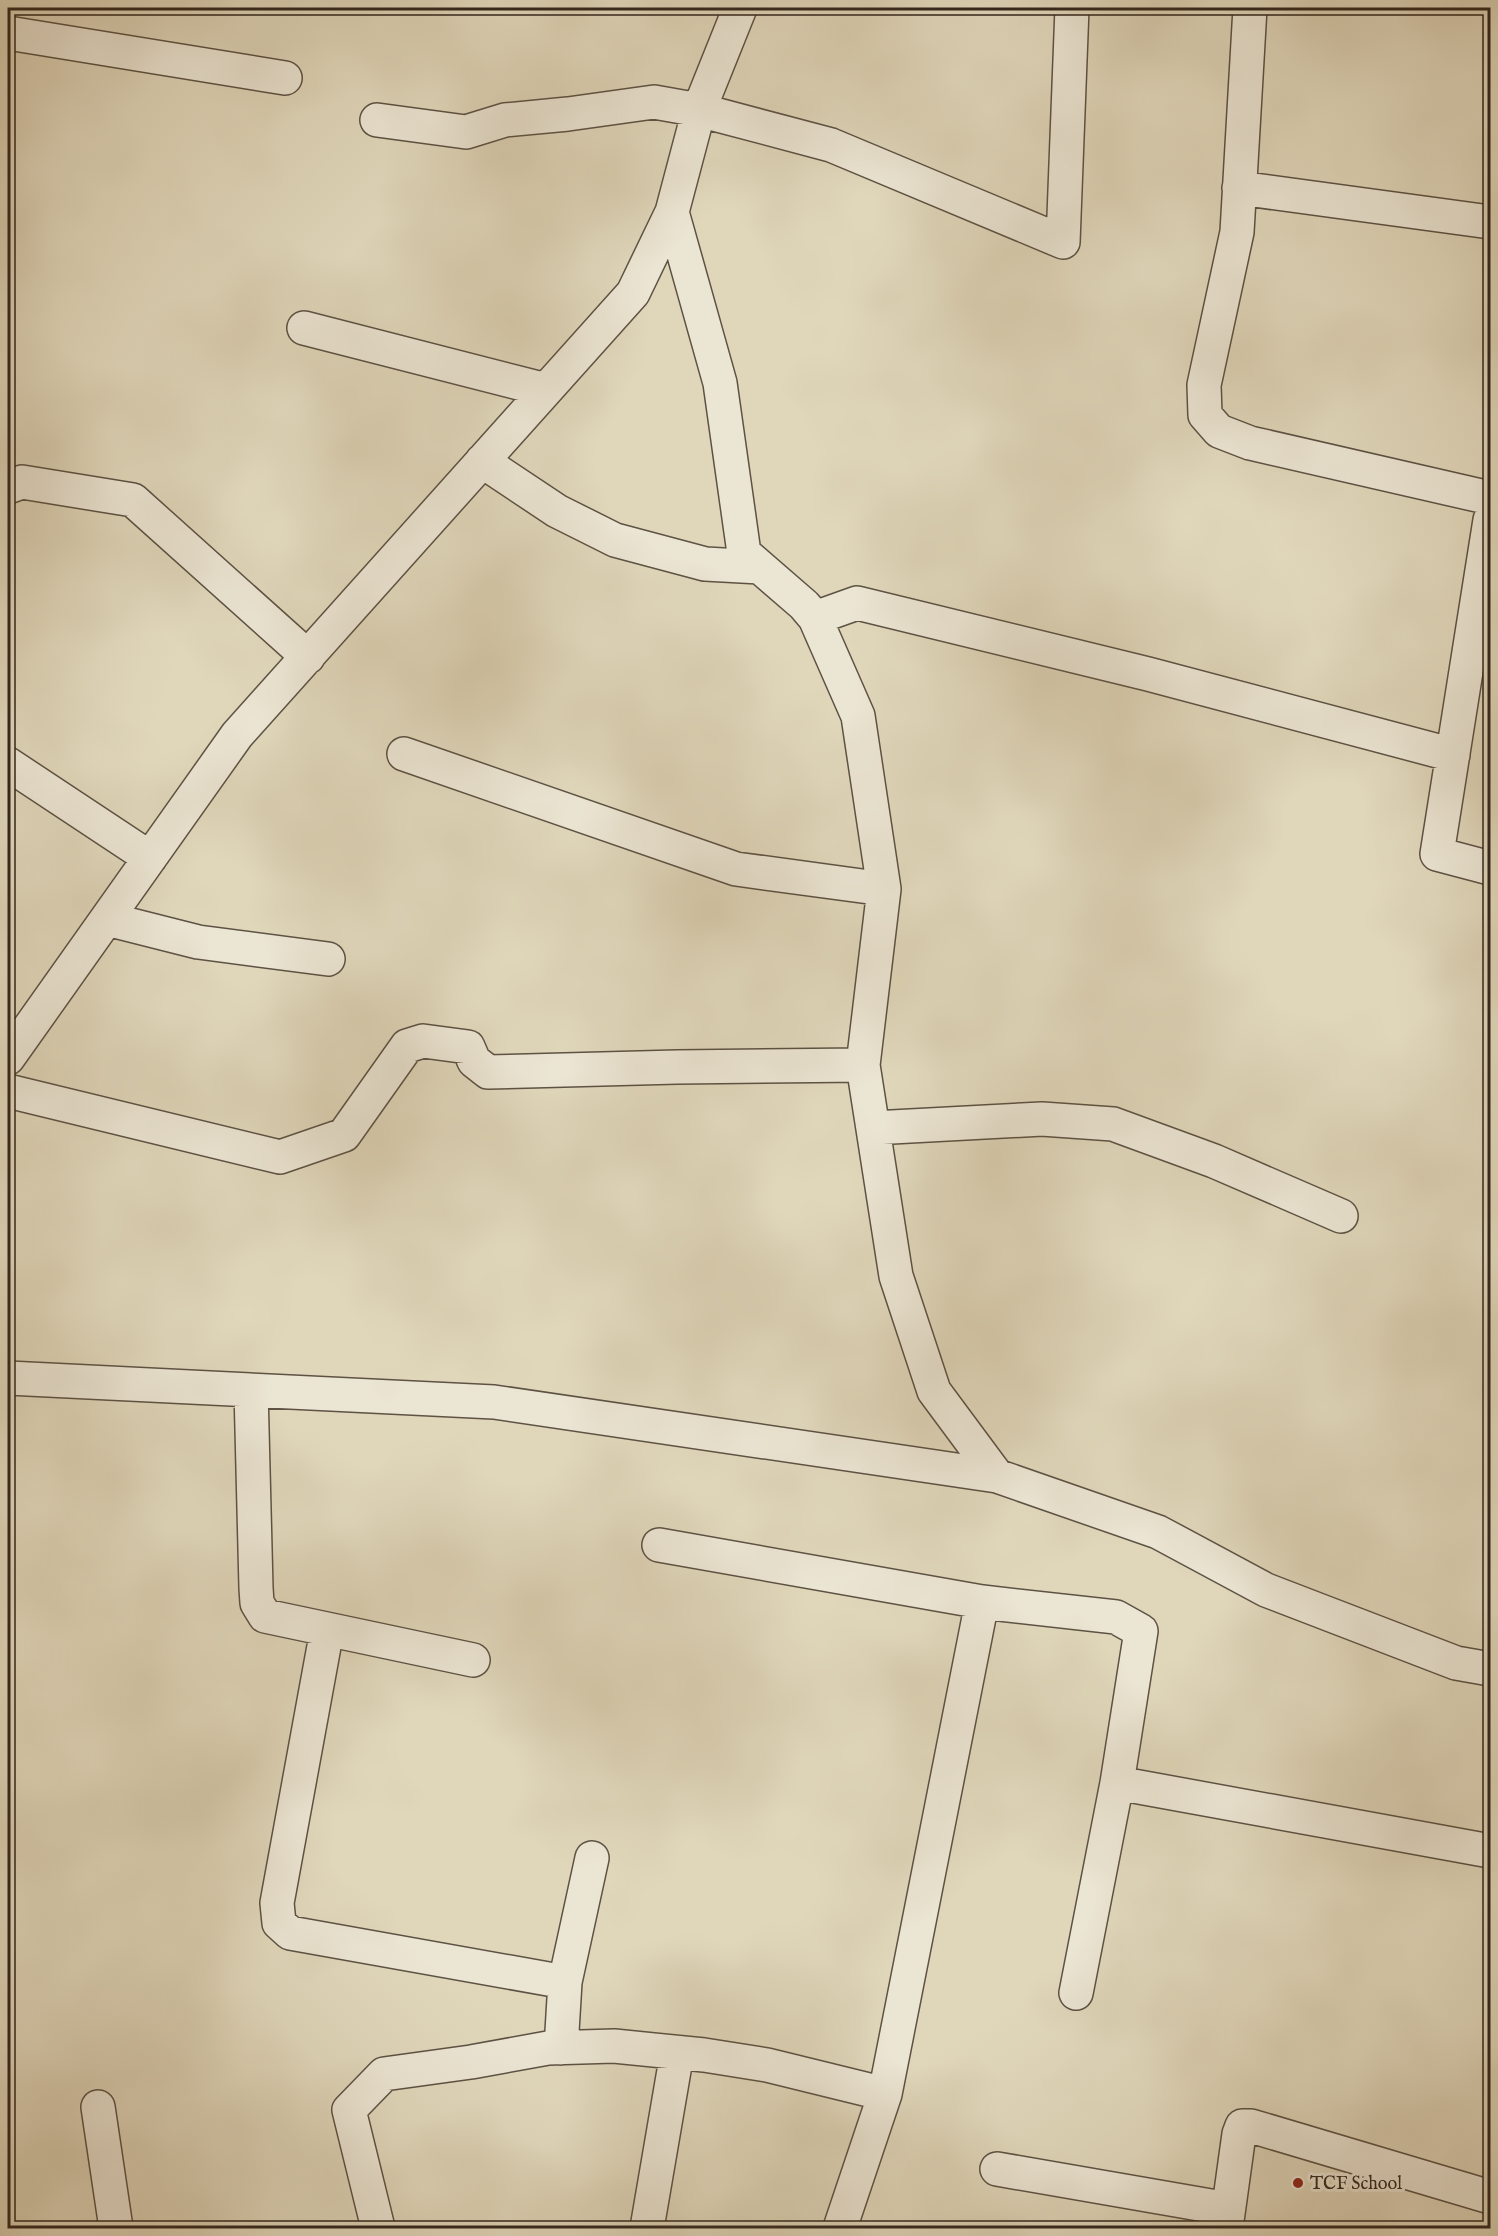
<svg xmlns="http://www.w3.org/2000/svg" width="1498" height="2236" font-family="'IM FELL English',serif">
<rect width="100%" height="100%" fill="#e0d7bb"/>
<filter id="stains"><feTurbulence type="fractalNoise" baseFrequency=".00333" numOctaves="4"/><feColorMatrix values="0 0 0 0 .2 0 0 0 0 .09 0 0 0 0 .02 0 0 0 .5 -.17"/></filter>
<radialGradient id="worn" r=".72"><stop offset=".6" stop-color="#630" stop-opacity="0"/><stop offset="1" stop-color="#630" stop-opacity=".3"/></radialGradient>
<g fill="none" stroke-linecap="round" stroke-linejoin="round">
<g stroke="#5d5244" stroke-width="36">
<path id="street" d="M1250,8l-13,224 -33,153 1,30 14,16 31,12 240,55
M8,33l277,45
M377,120l89,12 39,-12 63,-6 86,-12 45,8 132,35 232,97 9,-234
M1239,188l251,34
M672,212l48,171 24,170 60,52 11,13 43,98 26,173 -21,176 33,211 38,115 63,85
M304,328l242,62
M482,461l75,50 58,29 90,24 55,3
M8,487l14,-5 111,18 175,157
M1490,520l-53,334 53,14
M815,618l42,-15 291,71 305,81
M404,754l332,115 148,20
M8,764l142,94
M107,919l91,23 130,17
M8,1058l229,-323 396,-442 39,-81 27,-102 41,-102
M8,1091l272,66 64,-22 63,-89 16,-5 45,6 6,14 14,11 189,-5 186,-2
M873,1128l169,-9 71,5 101,37 127,55
M8,1378l486,24 503,74 161,56 108,58 190,73 34,6
M251,1390l5,198 1,15 8,13 208,44
M659,1545l323,57 134,15 25,14 -24,152 -41,210
M327,1630l-50,273 2,20 11,10 275,49
M1117,1783l373,68
M561,2048l4,-66 27,-124
M98,2107l18,121
M997,2169l231,40
M378,2228l-29,-118 35,-36 87,-12 77,-14 66,-2 90,9 63,10 118,29
M647,2228l30,-175
M840,2228l45,-134 97,-492
M1226,2228l13,-94 3,-8h9l239,71"/>
</g>
<use href="#street" stroke="#ebe5d3" stroke-width="33"/>
</g>
<circle fill="#8f2418" stroke="#ebe5d3" stroke-width="2" cx="1298" cy="2183" r="6"/>
<g text-anchor="middle" stroke-width="6" stroke-linejoin="round" paint-order="stroke">
<g font-size="18" fill="#31261d" stroke="#ebe5d3" text-anchor="start">
<text x="1310" y="2189">TCF School</text>
</g>
</g>
<rect width="1498" height="2236" fill="none" stroke="#e0d7bb" stroke-width="30"/>
<rect x="9" y="9" width="1480" height="2218" fill="none" stroke="#31261d" stroke-width="3"/>
<rect x="15" y="15" width="1468" height="2206" fill="none" stroke="#31261d" stroke-width="1.5"/>
<rect width="100%" height="100%" filter="url(#stains)"/>
<rect width="100%" height="100%" fill="url(#worn)"/>
</svg>
